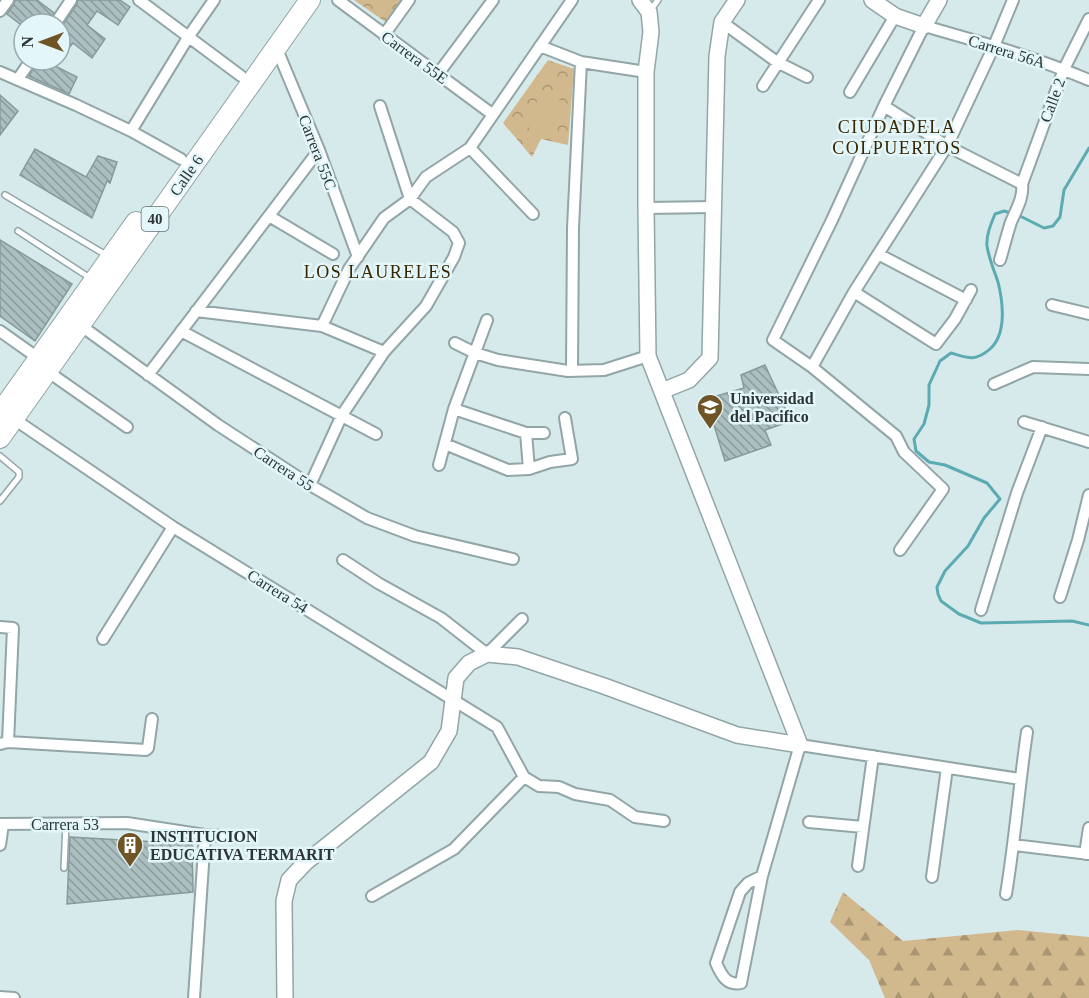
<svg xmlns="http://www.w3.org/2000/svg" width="1089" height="998" font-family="Georgia,serif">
<defs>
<pattern id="forest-firs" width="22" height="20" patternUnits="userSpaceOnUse" patternTransform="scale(1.5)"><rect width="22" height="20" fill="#d2b88d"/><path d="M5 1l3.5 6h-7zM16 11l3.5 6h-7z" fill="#ab9674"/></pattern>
<pattern id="park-crowns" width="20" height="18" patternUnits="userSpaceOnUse" patternTransform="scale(1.5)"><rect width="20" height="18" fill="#d2b88d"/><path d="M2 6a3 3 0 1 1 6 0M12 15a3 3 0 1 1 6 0" fill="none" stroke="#ab9674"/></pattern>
<pattern id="building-back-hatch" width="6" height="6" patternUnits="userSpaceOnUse" patternTransform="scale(1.5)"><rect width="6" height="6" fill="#abbec0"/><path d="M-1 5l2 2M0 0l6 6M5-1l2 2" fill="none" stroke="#8c9b9d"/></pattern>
</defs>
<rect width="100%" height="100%" fill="#d6eaec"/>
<path fill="url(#forest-firs)" d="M843,892l60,49 115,-11 71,7v61h-204l-16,-38 -39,-38z"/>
<path fill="url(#park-crowns)" d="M354,0h50l-17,23z
M548,60l26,9 -6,76 -27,-6 -9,18 -29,-34z"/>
<path fill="#d2b88d" d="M541,94l21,7 -14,33 -24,-8z"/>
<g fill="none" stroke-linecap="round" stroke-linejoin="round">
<path stroke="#5caab2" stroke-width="3" d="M1011,213l-7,-2 -9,3c-4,10 -9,21 -8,32 2,13 7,24 11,36 5,20 9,52 -8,67 -15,13 -22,9 -39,4l-11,8 -11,24v20l-5,19 -10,15 2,12 13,11 16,3 42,18 13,16 -16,19 -16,28 -23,25 -8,16 1,7 3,7 18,13 22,9 91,-2 17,4
M1018,215l26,13 9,-2 7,-9 4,-27 25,-42"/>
</g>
<path fill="url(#building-back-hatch)" stroke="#869a9c" stroke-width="1.5" d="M15,0h22l17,13 -6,11h-28l-13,-10 7,-10z
M78,0h42l10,7 -12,18 -21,-14 -10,14 18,14 -13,19 -19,-15 -13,16v-30l17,-25z
M38,60h21l-4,6 22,11 -8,17 -40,-18z
M0,95l18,16 -18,24z
M35,149l51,28 12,-21 19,6 -7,21 -3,-2 -15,37 -72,-43z
M0,240l72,44 -37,57 -35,-25z
M765,365l26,56 -26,9 6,15 -46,16 -19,-62 38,-11 -3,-13z
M70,837l122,7 1,48 -126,12z"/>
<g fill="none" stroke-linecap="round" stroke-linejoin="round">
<g stroke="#92a5a7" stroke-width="8">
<path id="lane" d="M650,11l8,-11
M5,195l101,60
M18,231l72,47
M0,456l19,16v5l-19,24
M64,868l2,-44"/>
</g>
<g stroke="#92a5a7" stroke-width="14">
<path id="street" d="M139,0l102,76
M338,0l154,114
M0,11l8,-11
M722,22l55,40 30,15
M55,24l16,-24
M384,35l25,-35
M540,46l41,16 65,10
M276,47l43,103 39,107
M0,72l76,33 55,26 50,28
M438,74l55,-74
M18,79l13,-19
M763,86l56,-86
M850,92l45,-76
M884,106l63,40 75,38
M131,131l58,-95 25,-36
M470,148l63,66
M646,208l68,-1
M269,216l64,38
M878,254l88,46
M1000,260c4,-13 7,-26 11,-38 5,-12 13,-25 11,-38l42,-115 25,-50
M854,292l82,52 19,-25 16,-29
M1052,305l37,9
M196,311l126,15 62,26
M80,325l138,100 92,60 57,33 48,18 98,23
M322,326l27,-57 35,-51 26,-19 16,-22 44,-29 102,-148
M0,331l38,27
M181,331l195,103
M455,343l20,10 23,7 70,11 36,-1 44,-14
M812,367l42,-75 93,-146 47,-100 19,-46
M47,371l80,56
M572,371l1,-143 8,-166
M148,375l171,-225
M994,384l39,-17 56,2
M454,409l72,24h18
M14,419l159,108 324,200 27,50
M1024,422l65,20
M526,433l3,36
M445,444l63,26 21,-1 21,-7 22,-3 -7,-41
M439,465l15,-56 33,-89
M310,485l32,-70 42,-63 42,-46 28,-49 5,-14 -6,-11 -43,-33 -30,-93
M900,550l43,-61 -39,-37 -8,-16 -84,-69 -39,-27 59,-120 52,-114 40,-80c56,16 111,31 165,54
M343,560l35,23 63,35 46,36 35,-35
M1060,597l18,-57 11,-45
M981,610l36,-117 25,-66
M0,627l13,1 -5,114
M103,639l70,-112
M0,744l8,-2 138,8 2,-2 4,-29
M524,777l15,9 20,1 16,7 35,6 25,17 29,4
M809,822l54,5
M0,824l127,-1 78,12 32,2
M0,845l3,-21
M1014,845l75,9
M1085,854l4,-26
M858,866l15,-110
M762,876l-14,7 -8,9 -24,71c5,11 10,23 25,20l21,-107 38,-131 220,34
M932,877l15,-109
M1006,894c9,-54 13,-108 21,-162
M372,896l82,-47 70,-72
M0,997l14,1
M194,998l11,-163"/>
</g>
<g stroke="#92a5a7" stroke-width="18">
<path id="secondary" d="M872,0l23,16 29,10 15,-26
M662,391l27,-11 21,-22 7,-302 5,-34 15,-22
M285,998l-1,-97 5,-21 16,-17 126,-101 18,-31 7,-53 13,-15 18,-9 31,3 86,29 133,49 63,10 -152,-389 -2,-148v-136l5,-40 -2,-20 -9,-12"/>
</g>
<g stroke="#92a5a7" stroke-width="22">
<path id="highway" d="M0,413l136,-191
M0,438l310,-438"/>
</g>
<use href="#lane" stroke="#fff" stroke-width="5"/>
<use href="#street" stroke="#fff" stroke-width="10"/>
<use href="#secondary" stroke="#fff" stroke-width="15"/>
<use href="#highway" stroke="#fff" stroke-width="20"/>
</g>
<defs>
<g id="university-pin" transform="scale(1.35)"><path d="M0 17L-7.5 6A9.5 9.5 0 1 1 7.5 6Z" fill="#6f5526" stroke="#e3f7fa"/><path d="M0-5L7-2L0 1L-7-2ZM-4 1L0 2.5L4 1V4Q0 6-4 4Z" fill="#fff"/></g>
<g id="building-pin" transform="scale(1.35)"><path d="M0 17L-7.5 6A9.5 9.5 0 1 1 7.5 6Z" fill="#6f5526" stroke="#e3f7fa"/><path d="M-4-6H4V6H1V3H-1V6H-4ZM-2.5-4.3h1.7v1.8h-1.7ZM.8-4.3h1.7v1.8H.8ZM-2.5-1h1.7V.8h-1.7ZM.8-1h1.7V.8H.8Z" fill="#fff"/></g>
</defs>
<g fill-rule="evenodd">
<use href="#university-pin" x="710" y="407"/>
<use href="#building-pin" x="130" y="845"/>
</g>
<g text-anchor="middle" stroke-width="5" stroke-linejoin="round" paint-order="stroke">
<rect fill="#e3f7fa" stroke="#646f71" stroke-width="1.5" x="141.5" y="207" width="27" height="24" rx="4.5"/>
<g font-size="15" font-weight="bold" fill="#2d3536">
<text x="155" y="224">40</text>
</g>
<g font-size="16" fill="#2d3536" stroke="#e3f7fa">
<text transform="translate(1007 51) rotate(17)" y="6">Carrera 56A</text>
<text transform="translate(415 57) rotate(36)" y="6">Carrera 55E</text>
<text transform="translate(1052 100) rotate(-70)" y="6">Calle 2</text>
<text transform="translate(318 152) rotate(69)" y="6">Carrera 55C</text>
<text transform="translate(186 175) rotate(-55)" y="6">Calle 6</text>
<text transform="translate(284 468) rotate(33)" y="6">Carrera 55</text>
<text transform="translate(278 591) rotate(32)" y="6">Carrera 54</text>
<text x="65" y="830">Carrera 53</text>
</g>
<g font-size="16" font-weight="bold" fill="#2d3536" stroke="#e3f7fa" text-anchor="start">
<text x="730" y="404">Universidad<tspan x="730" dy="18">del Pacifico</tspan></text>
<text x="150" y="842">INSTITUCION<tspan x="150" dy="18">EDUCATIVA TERMARIT</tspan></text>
</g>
<g font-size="18" letter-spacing="1.5" fill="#392600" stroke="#e3f7fa">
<text x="897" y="133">CIUDADELA<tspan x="897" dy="21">COLPUERTOS</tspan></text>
<text x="378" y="278">LOS LAURELES</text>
</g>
</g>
<g transform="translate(42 42) rotate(270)"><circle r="28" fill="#e3f7fa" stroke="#9aa9ac" stroke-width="1.5"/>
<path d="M0-4.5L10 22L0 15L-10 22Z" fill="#6f5526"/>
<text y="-9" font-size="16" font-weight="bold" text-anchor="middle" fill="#2d3536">N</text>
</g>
</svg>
